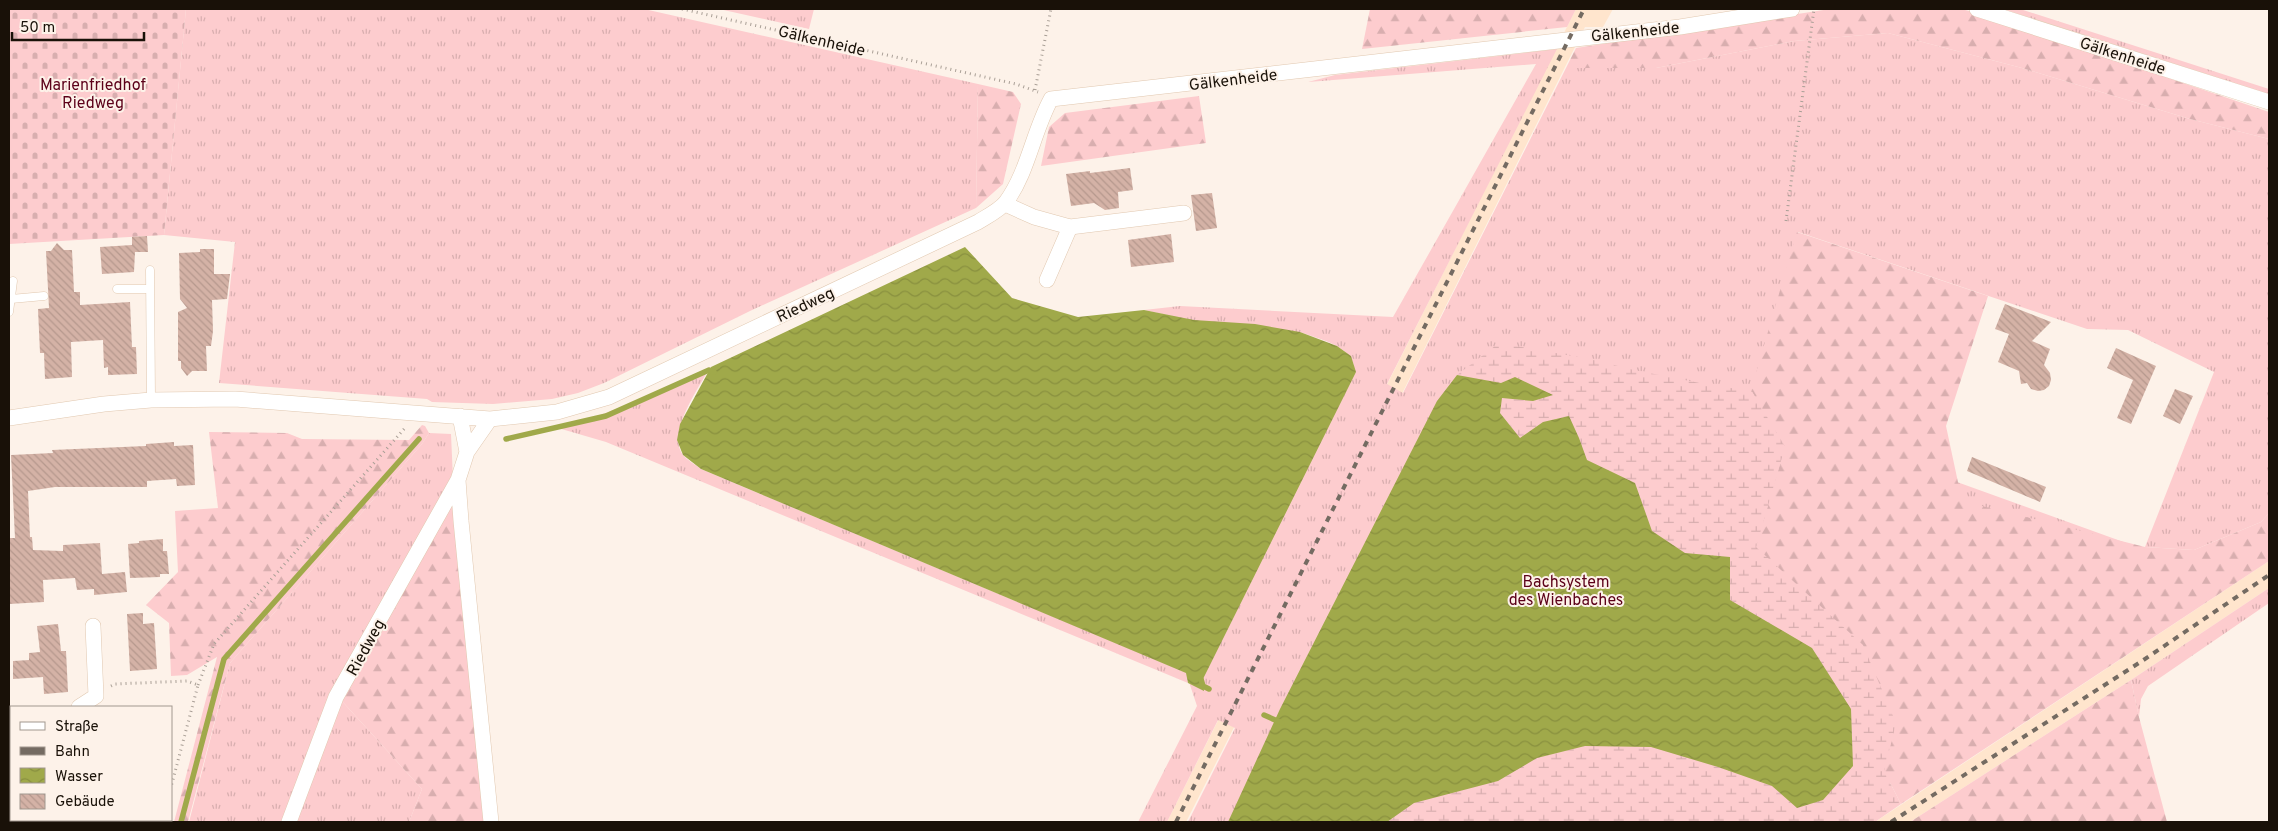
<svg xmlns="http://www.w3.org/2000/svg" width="2278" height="831" font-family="Overpass,sans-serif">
<defs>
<pattern id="grass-tufts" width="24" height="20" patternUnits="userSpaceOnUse" patternTransform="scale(1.25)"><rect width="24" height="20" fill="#fdccce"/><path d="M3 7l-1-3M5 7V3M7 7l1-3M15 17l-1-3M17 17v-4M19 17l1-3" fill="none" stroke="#d8aeaf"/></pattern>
<pattern id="forest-firs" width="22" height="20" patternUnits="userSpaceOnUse" patternTransform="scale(1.25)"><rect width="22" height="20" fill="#fdccce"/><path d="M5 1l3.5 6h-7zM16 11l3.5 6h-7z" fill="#d8aeaf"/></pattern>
<pattern id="wetland-marsh" width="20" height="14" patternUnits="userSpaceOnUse" patternTransform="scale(1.25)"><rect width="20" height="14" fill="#fdccce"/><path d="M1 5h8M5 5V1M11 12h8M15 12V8" fill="none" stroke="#d8aeaf"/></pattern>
<pattern id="cemetery-stones" width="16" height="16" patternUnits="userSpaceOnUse" patternTransform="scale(1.25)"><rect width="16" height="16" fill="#fdccce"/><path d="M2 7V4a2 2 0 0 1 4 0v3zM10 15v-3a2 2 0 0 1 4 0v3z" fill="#d8aeaf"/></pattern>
<pattern id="water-waves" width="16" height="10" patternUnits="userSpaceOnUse" patternTransform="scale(1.25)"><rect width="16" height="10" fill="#a0a94a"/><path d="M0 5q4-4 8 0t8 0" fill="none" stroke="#89903f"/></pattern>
<pattern id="building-back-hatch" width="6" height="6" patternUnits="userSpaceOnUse" patternTransform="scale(1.25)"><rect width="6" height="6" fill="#d4b2a6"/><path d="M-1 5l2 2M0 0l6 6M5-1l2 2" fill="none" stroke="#b5988d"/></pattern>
</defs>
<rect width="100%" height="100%" fill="#fdf2e9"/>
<path fill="#ffe5cd" d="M1576,9h37l-10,18h-18l-264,529 -135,266h-19z
M2269,561v27l-138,92 -221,142h-35z"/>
<path fill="url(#grass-tufts)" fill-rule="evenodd" d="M186,9h458l334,75 -2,124 -226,103 -146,72 -26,10 -26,6 -59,5 -61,-2 -5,-3 -208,-16 16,-141 -71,-7z
M719,9h95l-5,20z
M2003,9h17l249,80v5z
M1888,33l134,35 168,51 79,20v374l-8,9 -67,28 -49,-3 69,-175 -86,-42 -41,-1 -289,-97 -24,184 416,150 -353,256h-649l47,-94 -17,-8 -51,102h-29l59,-116 -10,-30 1,7 -582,-241 -48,-14c54,-13 102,-39 152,-61 -11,21 -44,66 -27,88 4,5 13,10 18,14l484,203 -180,-369 97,21 70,-8 -28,-6 36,-4 213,11 143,-253 -228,18 27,-7 222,-26 -170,335 16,9 163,-325h90l138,-27zM1300,332c18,7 47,12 54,33z
M429,433l22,1 2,45 -121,215 -49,128h-94l41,-159 192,-219z
M2269,588v15l-121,83 -7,13 -2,18 -8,-37z
M341,700l81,89 -13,33h-115z"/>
<path fill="url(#forest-firs)" d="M1370,9h206l-9,18 -205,22z
M1830,9h131l12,3 296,100v27l-79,-20 -168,-51 -134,-35 -94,8 -138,27h-90l10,-20z
M978,84l35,8 8,12 -18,80 -27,24z
M1199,96l7,47 -165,23 8,-39 16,-14z
M1797,232l191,64 -42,130 16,75 183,46 49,3 67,-28 8,-9v48l-368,243 -17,-33 12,-48 -140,-176 29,-100 -34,-57z
M422,425l3,1 4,7 -7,11 -192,219 -42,159h-14l43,-165 -30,18 -16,1 -2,-53 -23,-18 32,-33 -3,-61 43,-3 -9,-76 78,1 15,6 107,1z
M454,500l32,322h-77l13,-33 -81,-89z
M2131,680l8,37 28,105h-257z"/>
<path fill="url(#wetland-marsh)" d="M1499,343l91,16 44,11 86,17 31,3 34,57 -29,100 107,98 33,78 -12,48 17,33 -26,18h-488l27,-19 84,-22 39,-23 48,-12 66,1 67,20 54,19 25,22 -43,-194 -24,-14v-43l-45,-4 -33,-22 -17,-48 -48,-23 -8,-22 -10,-21 -26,5 -23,16 -20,-25 1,-15 32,3 -32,-18 -44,-8z"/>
<path fill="url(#cemetery-stones)" d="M9,9h177l-22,226 -155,9z"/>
<path fill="url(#water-waves)" d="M965,247l47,51 66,19 66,-7 50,10 61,4 45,8 37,14 14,10 5,16 -153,307 1,12 -16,-8 -2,-10 -485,-204 -18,-14 -6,-15 3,-16 31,-57z
M1457,375l44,8 14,-6 38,18 -20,6 -31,-3 -2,15 20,25 23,-16 26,-6 10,22 8,22 48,23 17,48 33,22 45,4v43l82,48 39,61 2,57 -30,34 -26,8 -25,-22 -54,-19 -67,-20 -66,-1 -48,12 -39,23 -84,22 -27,19h-159l52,-113 157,-308z"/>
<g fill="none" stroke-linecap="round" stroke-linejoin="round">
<path stroke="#a0a94a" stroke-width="5.5" d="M506,439l100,-23 103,-46 5,2
M1201,679l2,7 6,3
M1264,715l18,8
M181,822l43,-163 195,-220"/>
</g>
<path fill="url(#building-back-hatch)" d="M1130,168l3,22 -15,2 1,16 -14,2 -11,-7 -23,3 -5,-32 24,-3v2z
M1212,193l5,35 -21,3 -5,-36z
M1171,234l3,28 -43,5 -3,-27z
M147,236l1,16h-13l-1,20 -32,2 -2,-27 32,-2v-8z
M57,243l7,7h8l2,42h6v13l50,-3 2,45h4l1,27 -29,1v-8l-4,1 -1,-28 -32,2 1,35 -27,2 -1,-26h-4l-2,-44 11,-1 -3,-57h5z
M200,249h14v25h16l-3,25 -15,1 1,31 -2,15h-5l1,25h-15l-5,5 -6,-8v-7h-3v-49l9,-4 -7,-9 -1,-46 21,-1z
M2005,304l46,18 -19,19 18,8 -6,16 6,8 1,7 -2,6 -5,4 -6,1 -7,-2 -4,-6 -6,1 -2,-13 -21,-9 11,-28 -14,-5z
M2116,348l40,18 -25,58 -14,-6 16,-38 -26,-12z
M2175,389l18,7 -13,28 -17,-8z
M174,442v4l19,-1 2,40 -18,1 -1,-7 -29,2v6h-92l-27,4 2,46h2l1,13 30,1v-6l37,-2 2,31 23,-2 2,20 -33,3v-6l-17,1 -2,-12 -32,2 1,22 -35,2v-66h6l-4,-83 42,-2 -1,-3 94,-4v-2z
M1972,457l74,30 -6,15 -73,-31z
M163,539v12h4l2,23h-9v3l-30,1 -2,-34 11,-1v-2z
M143,613v11l11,-1 3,46 -27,2 -3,-57z
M58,624l3,27h5l2,41 -24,2 -1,-17 -30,2v-18l16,-1v-7l11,-1 -3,-26z"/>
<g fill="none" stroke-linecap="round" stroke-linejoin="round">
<g stroke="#e1c8b0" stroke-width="9">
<path id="lane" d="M150,270l1,130
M117,289h32
M11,299l33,-3
M9,312l4,-31"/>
</g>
<g stroke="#e1c8b0" stroke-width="16">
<path id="street" d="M1977,9l292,93
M1005,204l29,13 36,10 114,-14
M1047,280l23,-53
M460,416l7,36
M9,418l95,-14 47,-4 84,-1 255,20 67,-7 52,-15 369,-175c8,-5 22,-12 28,-20 22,-30 27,-70 45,-103l629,-72 112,-18
M458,480l3,41 30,301
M79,707l17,-11 -3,-70
M9,727l2,-1
M289,822l47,-125 122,-217 9,-28 23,-33"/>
</g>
<path stroke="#a99f96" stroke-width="3" stroke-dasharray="1 4" stroke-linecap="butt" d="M682,9l334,75 22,8
M1035,90l16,-81
M1786,221l28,-212
M198,685l16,-41 191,-216
M111,686l4,-2 72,-3 11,4 -27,102
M162,822l1,-2"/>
<use href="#lane" stroke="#fff" stroke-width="8"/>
<use href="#street" stroke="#fff" stroke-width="15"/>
<path stroke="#746b62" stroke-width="4" stroke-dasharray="6 6" stroke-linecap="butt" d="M1176,822l408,-813
M1891,822l251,-161 127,-86"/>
</g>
<g text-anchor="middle" stroke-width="4" stroke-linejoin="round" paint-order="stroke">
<g font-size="16" fill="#191108" stroke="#fdf2e9">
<text transform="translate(1635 31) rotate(-6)" y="6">Gälkenheide</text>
<text transform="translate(822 40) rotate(13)" y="6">Gälkenheide</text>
<text transform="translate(2123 55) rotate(18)" y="6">Gälkenheide</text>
<text transform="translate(1233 79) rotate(-7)" y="6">Gälkenheide</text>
<text transform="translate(805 304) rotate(-25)" y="6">Riedweg</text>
<text transform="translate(365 647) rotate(-61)" y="6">Riedweg</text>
</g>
<g font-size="16" fill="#5c0119" stroke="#fdf2e9">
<text x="93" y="90">Marienfriedhof<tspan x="93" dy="18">Riedweg</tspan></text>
<text x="1566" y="587">Bachsystem<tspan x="1566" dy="18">des Wienbaches</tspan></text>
</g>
</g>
<rect width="2278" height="831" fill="none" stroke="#191108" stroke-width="20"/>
<rect x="10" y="706" width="162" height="115" fill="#fdf2e9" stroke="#a2988f"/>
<rect x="20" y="722" width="25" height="8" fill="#ffffff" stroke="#a2988f"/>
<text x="55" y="731" font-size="15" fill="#191108">Straße</text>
<rect x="20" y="747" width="25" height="8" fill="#746b62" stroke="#a2988f"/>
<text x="55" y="756" font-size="15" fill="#191108">Bahn</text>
<rect x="20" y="768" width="25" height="15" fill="url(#water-waves)" stroke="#a2988f"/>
<text x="55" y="781" font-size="15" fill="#191108">Wasser</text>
<rect x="20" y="794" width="25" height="15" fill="url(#building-back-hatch)" stroke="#a2988f"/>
<text x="55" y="806" font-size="15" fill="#191108">Gebäude</text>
<path d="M12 32v8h132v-8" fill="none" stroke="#191108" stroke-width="2.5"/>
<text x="20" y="32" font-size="15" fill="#191108" stroke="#fdf2e9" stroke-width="4" paint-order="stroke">50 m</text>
</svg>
